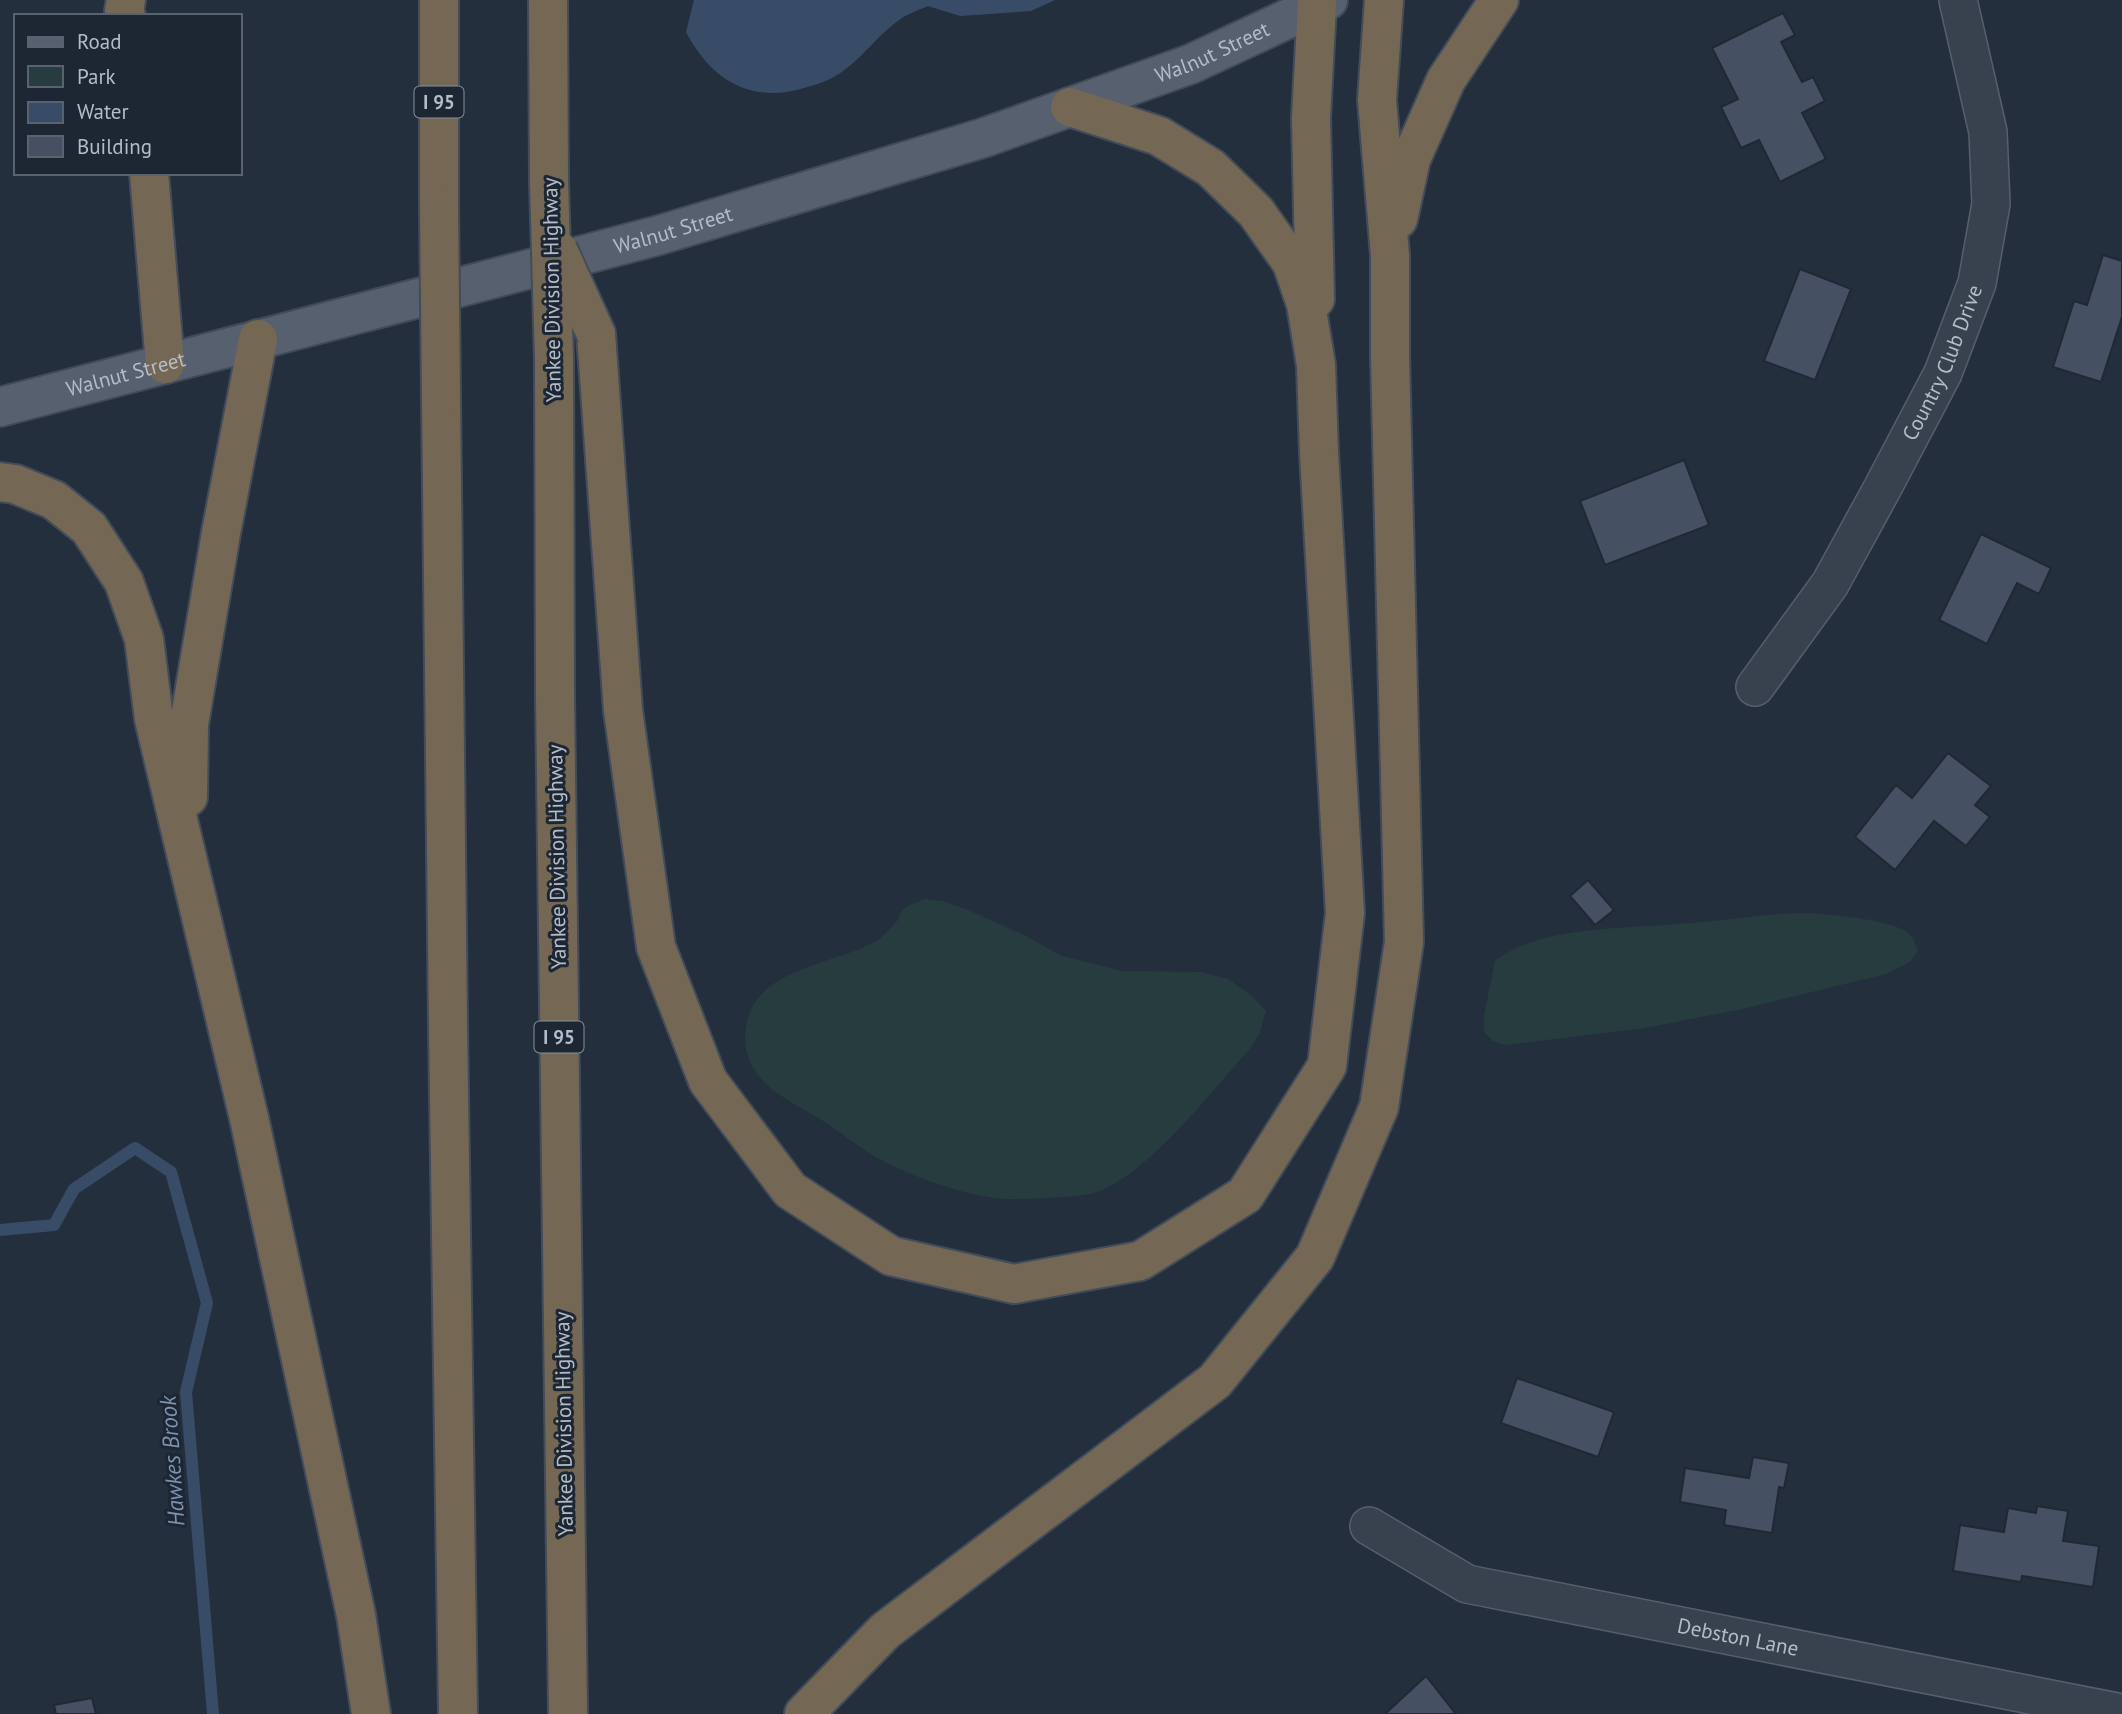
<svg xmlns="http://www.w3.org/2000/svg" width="2122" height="1714" font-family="'PT Sans',sans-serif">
<rect width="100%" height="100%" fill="#242f3e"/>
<path fill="#263c3f" d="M924,899l19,2 25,9 58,26 36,20 60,15 79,1 27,7 23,16 15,16 -7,24 -11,16c-38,42 -101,125 -154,142 -14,4 -85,8 -100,5 -38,-6 -81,-21 -115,-39 -23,-13 -43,-31 -66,-44 -19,-12 -42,-22 -55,-40 -14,-18 -16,-39 -9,-60 15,-48 94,-53 129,-75 6,-5 14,-13 19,-19 2,-4 4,-10 8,-13 4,-4 14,-6 19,-9z
M1808,913c22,2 90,6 103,23 3,3 5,11 7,15l-8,11 -24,12 -144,35 -97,19 -140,17 -12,-4 -9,-9v-16l11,-55c46,-37 139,-32 196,-38 40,-3 77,-10 117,-10z"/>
<path fill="#394c67" d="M694,0h361l-24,11 -71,5 -32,-10c-9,4 -21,8 -29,14 -25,18 -41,45 -69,59 -8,4 -17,6 -26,9 -53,16 -93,-8 -118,-56z"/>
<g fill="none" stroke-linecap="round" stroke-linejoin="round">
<path stroke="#394c67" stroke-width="12" d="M0,1230l54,-5 20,-36 61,-41 36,24 36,131 -21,89 27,322"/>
</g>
<path fill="#455162" stroke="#1f2835" stroke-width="2" d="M1783,13l12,22 -14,7 21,40 11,-5 12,24 -23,12 24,46 -46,23 -21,-42 -18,8 -20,-41 17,-8 -26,-51z
M2103,255l19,6v56l-21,65 -48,-15 21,-66 13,4z
M1800,269l51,20 -36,91 -51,-19z
M1684,460l25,65 -104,40 -25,-64z
M1981,534l70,34 -12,26 -22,-11 -30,61 -48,-24z
M1948,753l43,33 -16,19 15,12 -24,29 -32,-25 -39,49 -40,-33 41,-52 16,13z
M1588,880l26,30 -19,15 -25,-29z
M1517,1378l97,34 -16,45 -97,-34z
M1753,1457l36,6 -5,25 -5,-1 -7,46 -48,-8 2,-15 -46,-8 5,-34 64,10z
M2037,1506l31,5 -5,30 36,5 -6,41 -71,-11 -1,6 -68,-11 7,-46 44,7 4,-24 28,5z
M1426,1676l30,38h-71z
M92,1698l4,16h-40l-2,-9z"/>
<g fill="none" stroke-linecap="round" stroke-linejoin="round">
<g stroke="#565f6c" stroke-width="40">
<g id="minor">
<path id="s1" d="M1755,687l75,-103 52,-95 61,-116 34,-90 14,-79 -3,-72 -30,-132"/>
<path id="s2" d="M1369,1526l98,58 655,129"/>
</g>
</g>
<g stroke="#414a57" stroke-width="42">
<g id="major">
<path id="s3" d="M0,407l656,-171 327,-98 208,-74 137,-64"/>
</g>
</g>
<g stroke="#434c59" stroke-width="42">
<path id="highway" d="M548,0l1,181
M126,16l-2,-5 2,-11
M149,173l16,191
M439,205v-205
M1398,219l13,-60 35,-79 53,-80
M1315,299l-4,-181 6,-114
M596,334l27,376 33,237 52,134 82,109 101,66 123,28 126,-23 105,-66 82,-129 18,-153 -26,-460 -3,-88 -10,-61 -14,-41 -36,-51 -45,-44 -52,-32 -89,-29
M554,360l1,335 13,1019
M441,397l7,628 10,689
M0,482l15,2 39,16 35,28 35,54 20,57 10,80 95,399 107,497 15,99
M188,797l1,-73 32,-191 37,-194
M804,1714l81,-83 330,-250 100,-124 64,-150 25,-165 -14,-587v-100l-13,-155 7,-100"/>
</g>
<use href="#minor" stroke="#38414e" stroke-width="37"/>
<use href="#major" stroke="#56606e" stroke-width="38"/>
<use href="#highway" stroke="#746855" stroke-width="38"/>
<g stroke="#434c59" stroke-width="42" stroke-linecap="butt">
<path id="highway-bridge" d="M549,181l5,179
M439,205l2,192
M558,250l38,84"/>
</g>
<use href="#highway-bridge" stroke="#746855" stroke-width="38"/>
</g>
<g text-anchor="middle" stroke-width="6" stroke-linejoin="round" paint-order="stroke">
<g fill="#1d2633" stroke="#878f9c" stroke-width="2">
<rect x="414.5" y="86.5" width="49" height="31" rx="5"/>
<rect x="534.5" y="1021.5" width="49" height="31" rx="5"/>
</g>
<g font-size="19" font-weight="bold" fill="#b4bcc9">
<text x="439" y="109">I 95</text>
<text x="559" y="1044">I 95</text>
</g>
<g font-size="21" fill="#b4bcc9" stroke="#1d2633">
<text dy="7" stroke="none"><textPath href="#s3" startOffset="1264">Walnut Street</textPath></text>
<text dy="7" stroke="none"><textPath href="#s3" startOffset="696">Walnut Street</textPath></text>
<text transform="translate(552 290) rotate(-91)" y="7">Yankee Division Highway</text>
<text dy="7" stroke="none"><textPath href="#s1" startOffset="376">Country Club Drive</textPath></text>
<text dy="7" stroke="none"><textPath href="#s3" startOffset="130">Walnut Street</textPath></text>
<text transform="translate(557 857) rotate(-91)" y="7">Yankee Division Highway</text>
<text transform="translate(564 1424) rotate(-91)" y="7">Yankee Division Highway</text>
<text dy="7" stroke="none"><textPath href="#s2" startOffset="390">Debston Lane</textPath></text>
</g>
<g font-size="23" font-style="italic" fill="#7c92b1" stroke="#1d2633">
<text transform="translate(172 1461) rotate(-94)" y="8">Hawkes Brook</text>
</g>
</g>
<rect x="14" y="14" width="228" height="161" fill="#1d2633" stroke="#59626f" stroke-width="2"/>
<rect x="28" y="37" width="35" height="10" fill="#56606e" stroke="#59626f" stroke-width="2"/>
<text x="77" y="49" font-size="21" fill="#b4bcc9">Road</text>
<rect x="28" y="66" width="35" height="21" fill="#263c3f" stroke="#59626f" stroke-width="2"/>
<text x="77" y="84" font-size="21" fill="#b4bcc9">Park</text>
<rect x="28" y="102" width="35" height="21" fill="#394c67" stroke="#59626f" stroke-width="2"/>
<text x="77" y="119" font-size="21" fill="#b4bcc9">Water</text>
<rect x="28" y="136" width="35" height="21" fill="#455162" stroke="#59626f" stroke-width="2"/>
<text x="77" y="154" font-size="21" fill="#b4bcc9">Building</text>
</svg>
